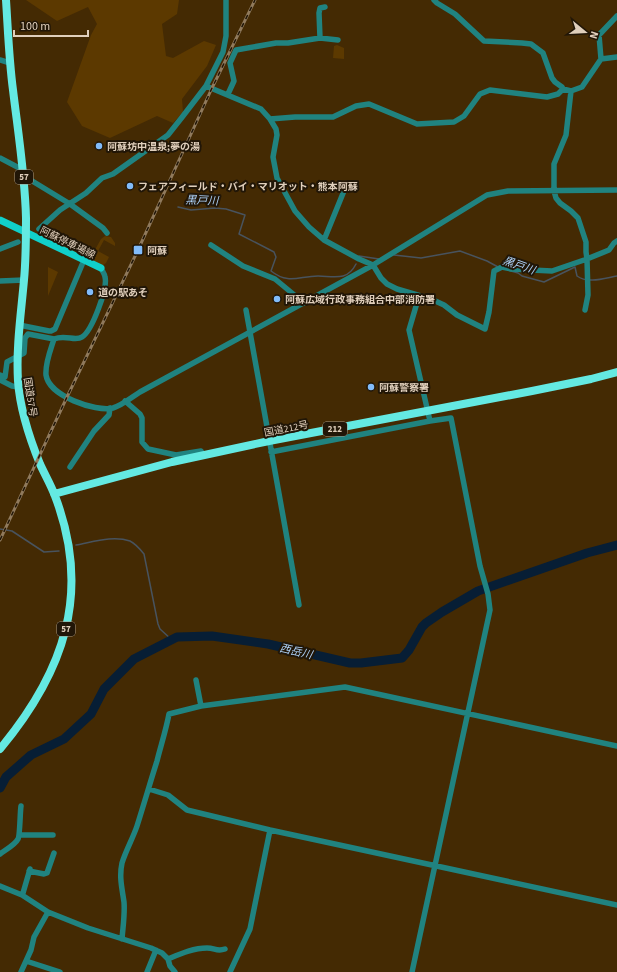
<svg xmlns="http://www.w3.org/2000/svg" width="617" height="972" font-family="'Source Sans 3','Noto Sans JP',sans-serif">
<rect width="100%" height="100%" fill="#442a03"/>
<path fill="#5c3900" d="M26,0h153l-2,14 -15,10 4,32 7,2 31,-17 12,4 -9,21 -25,33 1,13 -10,11 -16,-7 -47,22 -28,-12 -15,-24 24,-67 6,-11 -9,-17 -31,14z
M337,45l7,3v11l-11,-1 1,-12z
M105,236l6,1 4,6v3l-11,-6 -6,11 11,6 -3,6 -4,3 -9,-5 -2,-4 10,-18z
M48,267l10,5 -10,24z"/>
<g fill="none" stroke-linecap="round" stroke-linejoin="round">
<path stroke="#48535e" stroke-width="1.5" d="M178,207l13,3 24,-2 11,1 19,6 -6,19 35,18 2,5 -5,14c18,14 28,5 47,5 8,0 18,2 25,0 7,-2 10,-6 13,-12
M394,255l27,3 39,-7 27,10 11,6
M359,256l20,3
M511,271l7,2 4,3 22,6 31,-15 2,9c11,8 28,2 40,0
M0,529l12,2 32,21 15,-1
M76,545c17,-3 37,-10 54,-4 6,3 10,8 14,13l14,70 2,5 12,11"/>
<path stroke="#071e35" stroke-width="9" d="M0,788l6,-11 25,-22 33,-16 27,-25 13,-25 30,-30 43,-22 35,-1 56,8 82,19h11l41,-5 7,-8 13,-23 4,-4 16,-11 36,-21 109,-38 30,-8"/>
<path stroke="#208380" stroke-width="5.5" d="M434,0l3,3 18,11 29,27 38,2 9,1 12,9 9,25 3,4 7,5 1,2 8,2 11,-4 19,-28 -2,-24 18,-19
M320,38l-1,-25 1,-5 5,-1
M601,59l16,-2
M0,60l10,3
M206,86l55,23 9,10 25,-2h38l23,-11 13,-2 48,20 37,-2 10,-6 16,-22 10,-4 57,7 11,-3 5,-5
M228,94l6,-13 -4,-18 6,-13 40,-7h12l32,-5 18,2
M270,119l6,10 1,6 -4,22 4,21 18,33 14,16 15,13 35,19 14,6 8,13 6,6 10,5 34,10 13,6 13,10 28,14 4,-17 5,-41 8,-4 9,2 41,2 35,-12 -1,-7v-10l-8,-24 -7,-7 -11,-8 -4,-5 -2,-7v-27l12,-29 5,-44
M0,158l23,12
M24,176l46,28 33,24 4,5
M39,229l21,-19 26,-17 16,-15 11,-4 55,-39 15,-19 23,-30 17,-34 3,-16v-36
M324,240l22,-54
M211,245l32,21 32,13 29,24
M0,249l18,-7
M101,268c1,3 4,6 4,9 3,11 -13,54 -23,60 -7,5 -16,-3 -28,2 -3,10 -9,24 -8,36 3,21 49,37 67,33 10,-3 19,-11 27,-16l233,-127 114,-70 21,-4 109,-1
M0,281l24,-1
M246,310l53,295
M585,310l3,-15 -1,-36 22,-9 5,-7 3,-2
M19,325l30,6h2l4,-2 29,-69
M0,375l5,2 2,-15 17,-9 1,-15 3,-4 26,5
M0,380l12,6 7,1
M125,401l15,13 2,4v24l6,7 28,6 25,-4 2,4
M271,452l159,-31
M70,467l24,-36 15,-16 1,-7
M196,680l5,26
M149,789l19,6 19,15 83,20 347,75
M19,835h34
M0,854c5,-4 15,-9 18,-15 2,-3 2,-27 3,-33
M29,871l15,3 3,-1 7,-20
M0,886l22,9 26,17 40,16 63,20 11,5 6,6 2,7 5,6
M22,895l1,-2 7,-24
M122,939c1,-13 3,-25 2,-37 -2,-14 -5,-25 -2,-39 4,-13 11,-25 15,-37 7,-22 13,-43 20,-65 4,-16 9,-31 12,-47l32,-8 144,-19 272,59
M168,959c12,-5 25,-11 39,-11 8,0 10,4 18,1
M26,961l34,11
M21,972l10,-22 3,-13 14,-25
M147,972l9,-22
M230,972l20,-43 20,-99
M412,972l78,-362 -2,-16 -8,-28 -29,-148 -21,3 -21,-91 10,-34"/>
<path stroke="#11d0ca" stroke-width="7" d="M0,220l101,48"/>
<path stroke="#64e9e2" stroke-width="8" d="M54,494l118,-32 97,-21 263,-50 59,-12 26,-7
M0,749c64,-77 92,-156 55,-253 -4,-11 -10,-21 -15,-32 -11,-27 -20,-54 -22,-83 -2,-34 3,-67 6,-101 2,-21 2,-41 2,-62 -1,-43 -8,-86 -13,-128 -4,-30 -5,-60 -7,-90"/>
<g stroke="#907a5d" stroke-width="3">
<path id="rail" d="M0,540l67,-143 71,-147 74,-162 43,-88"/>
</g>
<use href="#rail" stroke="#211607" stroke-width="1.5" stroke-dasharray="4.5" stroke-linecap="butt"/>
</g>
<g fill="#82bcfa" stroke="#211607" stroke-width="1.5">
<circle cx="99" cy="146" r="4"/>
<circle cx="130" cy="186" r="4"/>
<rect x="133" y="245" width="10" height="10" rx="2"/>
<circle cx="90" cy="292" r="4"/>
<circle cx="277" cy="299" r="4"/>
<circle cx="371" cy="387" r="4"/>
</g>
<g text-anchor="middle" stroke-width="4" stroke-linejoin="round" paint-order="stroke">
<g fill="#211607" stroke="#a79886" stroke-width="1">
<rect x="15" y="170" width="18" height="14" rx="3"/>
<rect x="323" y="422" width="24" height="14" rx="3"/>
<rect x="57" y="622" width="18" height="14" rx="3"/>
</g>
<g font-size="9" font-weight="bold" fill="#e0cfbc">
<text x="24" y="180">57</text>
<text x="335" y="432">212</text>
<text x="66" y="632">57</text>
</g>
<g font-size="10" font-weight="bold" fill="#e0cfbc" stroke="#211607" text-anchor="start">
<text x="107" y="150">阿蘇坊中温泉;夢の湯</text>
<text x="138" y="190">フェアフィールド・バイ・マリオット・熊本阿蘇</text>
<text x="147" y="254">阿蘇</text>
<text x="98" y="296">道の駅あそ</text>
<text x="285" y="303">阿蘇広域行政事務組合中部消防署</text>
<text x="379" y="391">阿蘇警察署</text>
</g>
<g font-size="10" fill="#e0cfbc" stroke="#211607">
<text transform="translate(68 242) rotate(26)" y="4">阿蘇停車場線</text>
<text transform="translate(31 397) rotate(81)" y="4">国道57号</text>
<text transform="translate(286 428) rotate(-11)" y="4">国道212号</text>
</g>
<g font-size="11" font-style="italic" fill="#add0f6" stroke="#211607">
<text transform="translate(202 200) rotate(2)" y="4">黒戸川</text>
<text transform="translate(519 265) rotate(19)" y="4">黒戸川</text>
<text transform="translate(296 651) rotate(13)" y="4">西岳川</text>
</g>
</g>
<g transform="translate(585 32) rotate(108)" stroke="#211607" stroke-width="3" paint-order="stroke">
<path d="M0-3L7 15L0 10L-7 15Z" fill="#e0cfbc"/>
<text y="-6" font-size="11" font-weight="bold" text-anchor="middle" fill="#e0cfbc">N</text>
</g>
<path d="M14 30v6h74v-6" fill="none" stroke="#e0cfbc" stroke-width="2"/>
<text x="20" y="30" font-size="12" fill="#e0cfbc" stroke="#211607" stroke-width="3" paint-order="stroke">100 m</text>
</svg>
